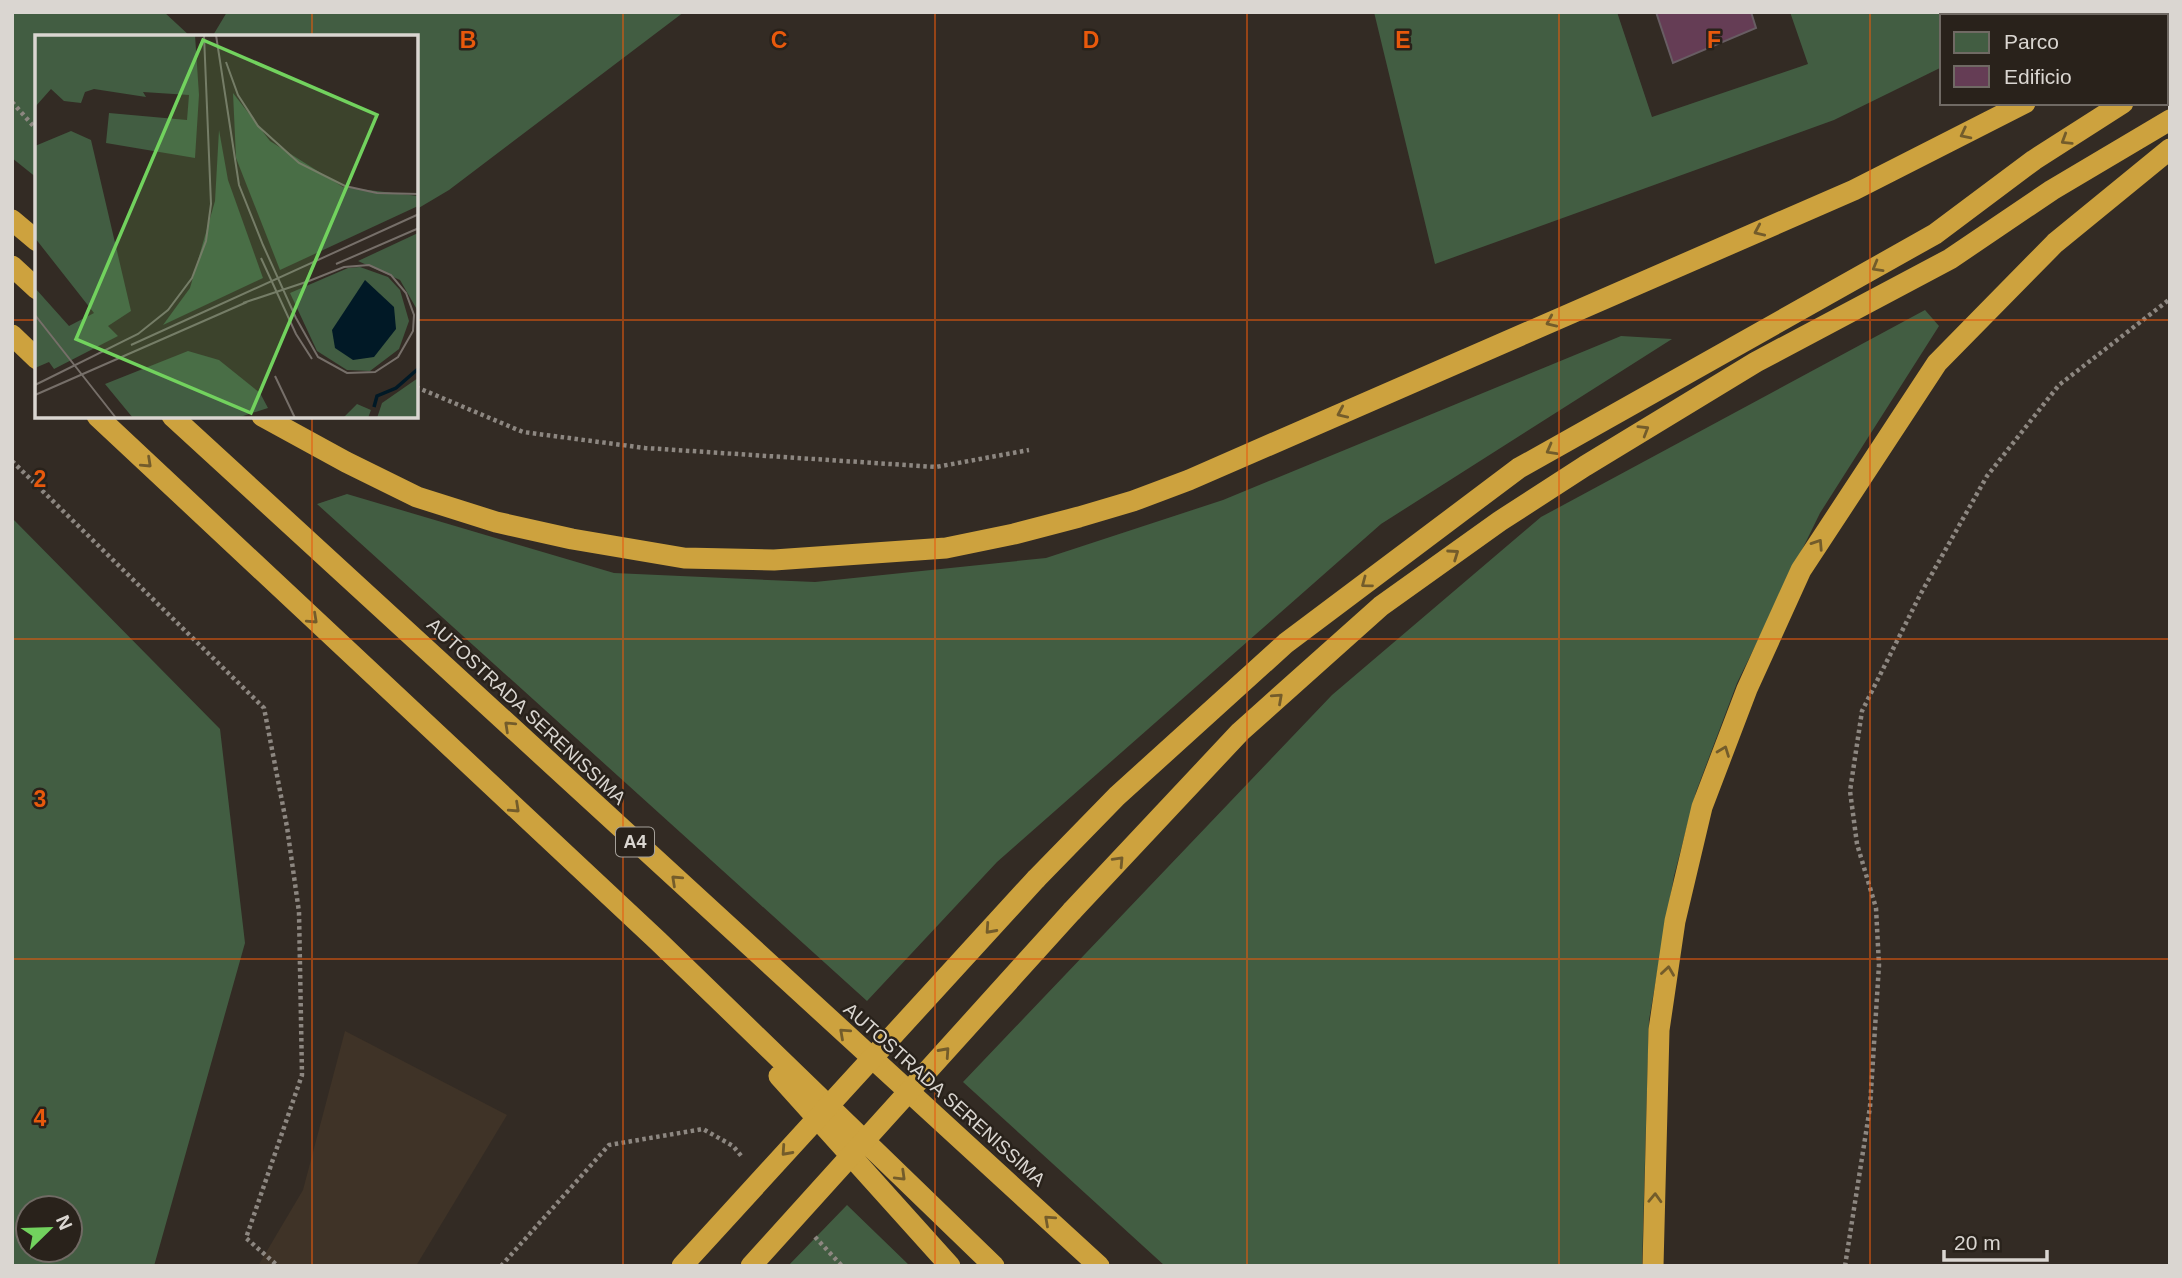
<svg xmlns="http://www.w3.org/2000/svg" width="2182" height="1278" font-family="Helvetica,sans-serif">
<rect width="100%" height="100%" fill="#332b24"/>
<path fill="#3f3327" d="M345,1031l162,84 -91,151h-158l45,-76z"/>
<path fill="#425d42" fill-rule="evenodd" d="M12,12h152l27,25h-154v141l-25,-20z
M227,12h457l-235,178 -32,19 -1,-172h-204z
M1374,12h243l35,105 156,-53 -18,-52h263l-7,4h-104v51l-108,53 -399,144z
M1925,310l14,16 -119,187 -83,170 -41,109 -22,84 -25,144 -7,246h-477l-202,-184 369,-387 209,-178z
M1621,336l51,3 -291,185 -384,338 -130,139 -550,-497 30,-10 267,79 201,9 231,-24 177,-58z
M12,518l208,211 25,214 -91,323h-142zM28,1208h42v42h-42z
M847,1205l63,61h-122z"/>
<path fill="#653d55" stroke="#685d63" stroke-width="2" d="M1656,12h95l5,16 -83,35z"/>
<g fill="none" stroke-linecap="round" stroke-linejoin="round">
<path stroke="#8d8781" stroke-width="4.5" stroke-dasharray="3.5 3.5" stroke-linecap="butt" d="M12,102l25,28
M416,387l107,45 122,16 291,19 93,-17
M12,461l252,247 23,119 12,85 3,163 -56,163 32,28
M815,1237l27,29
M501,1266l108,-121 94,-16 30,17 10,12
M1845,1266l25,-159 9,-142 -3,-57 -19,-64 -7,-53 12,-80 58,-116 67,-119 72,-91 111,-86"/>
<path stroke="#cda23e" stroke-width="21" d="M2166,28l4,-2
M2166,76l4,-2
M12,220l25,21
M12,266l25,23
M12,335l25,24
M97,416l561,525 336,325
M172,416l927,850
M262,416l84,46 71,35 79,25 76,17 112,19 90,2 172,-12 68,-14 65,-17 54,-16 56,-21 665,-290 171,-87
M1036,879l81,-83 169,-153 233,-175 416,-234 99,-74 89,-57
M1072,911l168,-179 141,-126 119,-85 85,-55 171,-104 194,-103 102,-69 118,-70
M779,1076l171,190
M1653,1266l6,-236 16,-109 27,-114 45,-118 54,-119 136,-207 118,-120 115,-94"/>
<path stroke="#cda23e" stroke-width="21" d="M682,1266l354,-387
M751,1266l321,-355"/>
</g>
<defs><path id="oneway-chevron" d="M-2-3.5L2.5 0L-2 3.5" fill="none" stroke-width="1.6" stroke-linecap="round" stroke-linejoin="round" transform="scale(1.75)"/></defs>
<g stroke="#735c2b">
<use href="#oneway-chevron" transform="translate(1965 134) rotate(153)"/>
<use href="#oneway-chevron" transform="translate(2066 140) rotate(148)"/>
<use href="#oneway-chevron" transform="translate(1759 231) rotate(156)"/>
<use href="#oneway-chevron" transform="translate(1877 267) rotate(150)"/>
<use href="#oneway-chevron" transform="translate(1551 322) rotate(156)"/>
<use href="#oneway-chevron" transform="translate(1342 413) rotate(156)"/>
<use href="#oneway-chevron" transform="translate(1644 430) rotate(-31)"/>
<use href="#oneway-chevron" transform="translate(1551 450) rotate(151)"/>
<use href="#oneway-chevron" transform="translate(147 463) rotate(43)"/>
<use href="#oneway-chevron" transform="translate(1818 544) rotate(-57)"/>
<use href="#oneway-chevron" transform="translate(1454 554) rotate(-35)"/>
<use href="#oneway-chevron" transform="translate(1366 583) rotate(143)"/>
<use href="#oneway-chevron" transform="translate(313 619) rotate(43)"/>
<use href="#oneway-chevron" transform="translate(1278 698) rotate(-42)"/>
<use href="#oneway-chevron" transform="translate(509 726) rotate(-137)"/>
<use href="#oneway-chevron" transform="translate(1724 751) rotate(-69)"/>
<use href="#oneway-chevron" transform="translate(515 808) rotate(43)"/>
<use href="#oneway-chevron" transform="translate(1119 861) rotate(-47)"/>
<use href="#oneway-chevron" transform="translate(676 880) rotate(-137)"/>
<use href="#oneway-chevron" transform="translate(990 929) rotate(132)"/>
<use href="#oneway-chevron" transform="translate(1668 971) rotate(-82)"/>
<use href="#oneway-chevron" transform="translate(844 1033) rotate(-138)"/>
<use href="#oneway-chevron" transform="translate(945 1052) rotate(-48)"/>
<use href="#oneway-chevron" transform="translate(786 1151) rotate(132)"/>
<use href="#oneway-chevron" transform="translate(901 1176) rotate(44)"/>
<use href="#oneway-chevron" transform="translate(1655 1198) rotate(-88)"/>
<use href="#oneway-chevron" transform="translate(1049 1220) rotate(-138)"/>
</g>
<path fill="none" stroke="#e8590c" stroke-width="2" stroke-opacity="0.55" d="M312,12v25M623,12v1254M935,12v1254M1247,12v1254M1559,12v1254M1870,12v1254M12,320h25M416,320h1754M312,416v850M12,639h2158M12,959h2158"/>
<g text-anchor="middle" stroke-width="5" stroke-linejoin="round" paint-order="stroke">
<rect fill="#29221b" stroke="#a5a09a" stroke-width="2" x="616" y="827.5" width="38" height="29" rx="5"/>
<g font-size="18" font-weight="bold" fill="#dad6d1">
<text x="635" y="848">A4</text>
</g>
<g font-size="19" fill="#dad6d1" stroke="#29221b">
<text transform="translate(527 711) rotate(43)" y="7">AUTOSTRADA SERENISSIMA</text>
<text transform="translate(945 1094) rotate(42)" y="7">AUTOSTRADA SERENISSIMA</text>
</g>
</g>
<g transform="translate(35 35)">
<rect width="383" height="383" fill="#332b24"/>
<path d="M0,0h160l4,60 -4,63 -89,-15 3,-30 78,7 2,-25 -46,-3 3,5 -52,-8 -9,3 -4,11 -17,-2 -13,-12 -16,18zM198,58l37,48 73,46 75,9v10l-138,64 -44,-112zM184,95l9,50 35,98 -100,47 27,-37 25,-87zM36,96l20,9 40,171 -23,15 10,10 -64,33 -5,-7 -14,6v-80l34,38 25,-13 -59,-75v-92zM383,198l1,80 -19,-33 -42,-19zM325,232l28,10 12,13 9,31 -10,28 -29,22 -23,-1 -30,-19 -27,-58 58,-25zM153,316l31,9 41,33 8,15 -31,10h-104l-28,-34zM383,343v40h-41l5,-15zM322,369l14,6 -3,8h-25z" fill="#425d42"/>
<path d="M330,245l29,27 2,22 -22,28 -21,3 -18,-12 -3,-18z" fill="#011926"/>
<path fill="none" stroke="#011926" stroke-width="3.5" d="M339,372l3,-11 19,-8 23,-20"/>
<path fill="none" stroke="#766f69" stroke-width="2" d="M181,0l23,150 24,60 33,73 22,39 29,16 28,-1 23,-15 15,-26 1,-16 -8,-22 -15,-18 -22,-10 -25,2 -35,14 -66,22M191,27l12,33 20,31 41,37 46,23 32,7 42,1M226,223l35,76 16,25M301,229l83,-36M0,280l81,103M96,310l288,-131M240,341l20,42M0,350l103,-51 30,-24 24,-32 14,-37 5,-37 -7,-169M0,360l212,-93"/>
<path fill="#72d25e" fill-opacity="0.15" stroke="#72d25e" stroke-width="3.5" d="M168,5l174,75 -126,298 -175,-74z"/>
<rect width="383" height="383" fill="none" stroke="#dad6d1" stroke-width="3.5"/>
</g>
<g font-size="23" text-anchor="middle" font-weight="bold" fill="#e8590c" stroke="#29221b" stroke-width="5" stroke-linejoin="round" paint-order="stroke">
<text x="468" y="48">B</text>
<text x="779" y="48">C</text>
<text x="1091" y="48">D</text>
<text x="1403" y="48">E</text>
<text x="1714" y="48">F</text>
<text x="40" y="487">2</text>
<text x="40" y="807">3</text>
<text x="40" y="1126">4</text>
</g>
<rect width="2182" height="1278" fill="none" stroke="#dad6d1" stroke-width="28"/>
<rect x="1940" y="14" width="228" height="91" fill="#29221b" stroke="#706a64" stroke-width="2"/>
<rect x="1954" y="32" width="35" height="21" fill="#425d42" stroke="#706a64" stroke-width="2"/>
<text x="2004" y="49" font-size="21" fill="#dad6d1">Parco</text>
<rect x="1954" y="66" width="35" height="21" fill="#653d55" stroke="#706a64" stroke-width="2"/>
<text x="2004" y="84" font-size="21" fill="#dad6d1">Edificio</text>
<g transform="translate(49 1229) rotate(67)"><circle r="33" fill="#29221b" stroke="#706a64" stroke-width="2"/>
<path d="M0-5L12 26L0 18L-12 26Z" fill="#72d25e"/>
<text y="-10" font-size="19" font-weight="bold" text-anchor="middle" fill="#dad6d1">N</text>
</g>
<path d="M1944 1250v10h103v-10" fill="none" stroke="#dad6d1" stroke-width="3.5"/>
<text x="1954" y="1250" font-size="21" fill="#dad6d1" stroke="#29221b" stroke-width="5" paint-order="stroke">20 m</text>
</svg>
